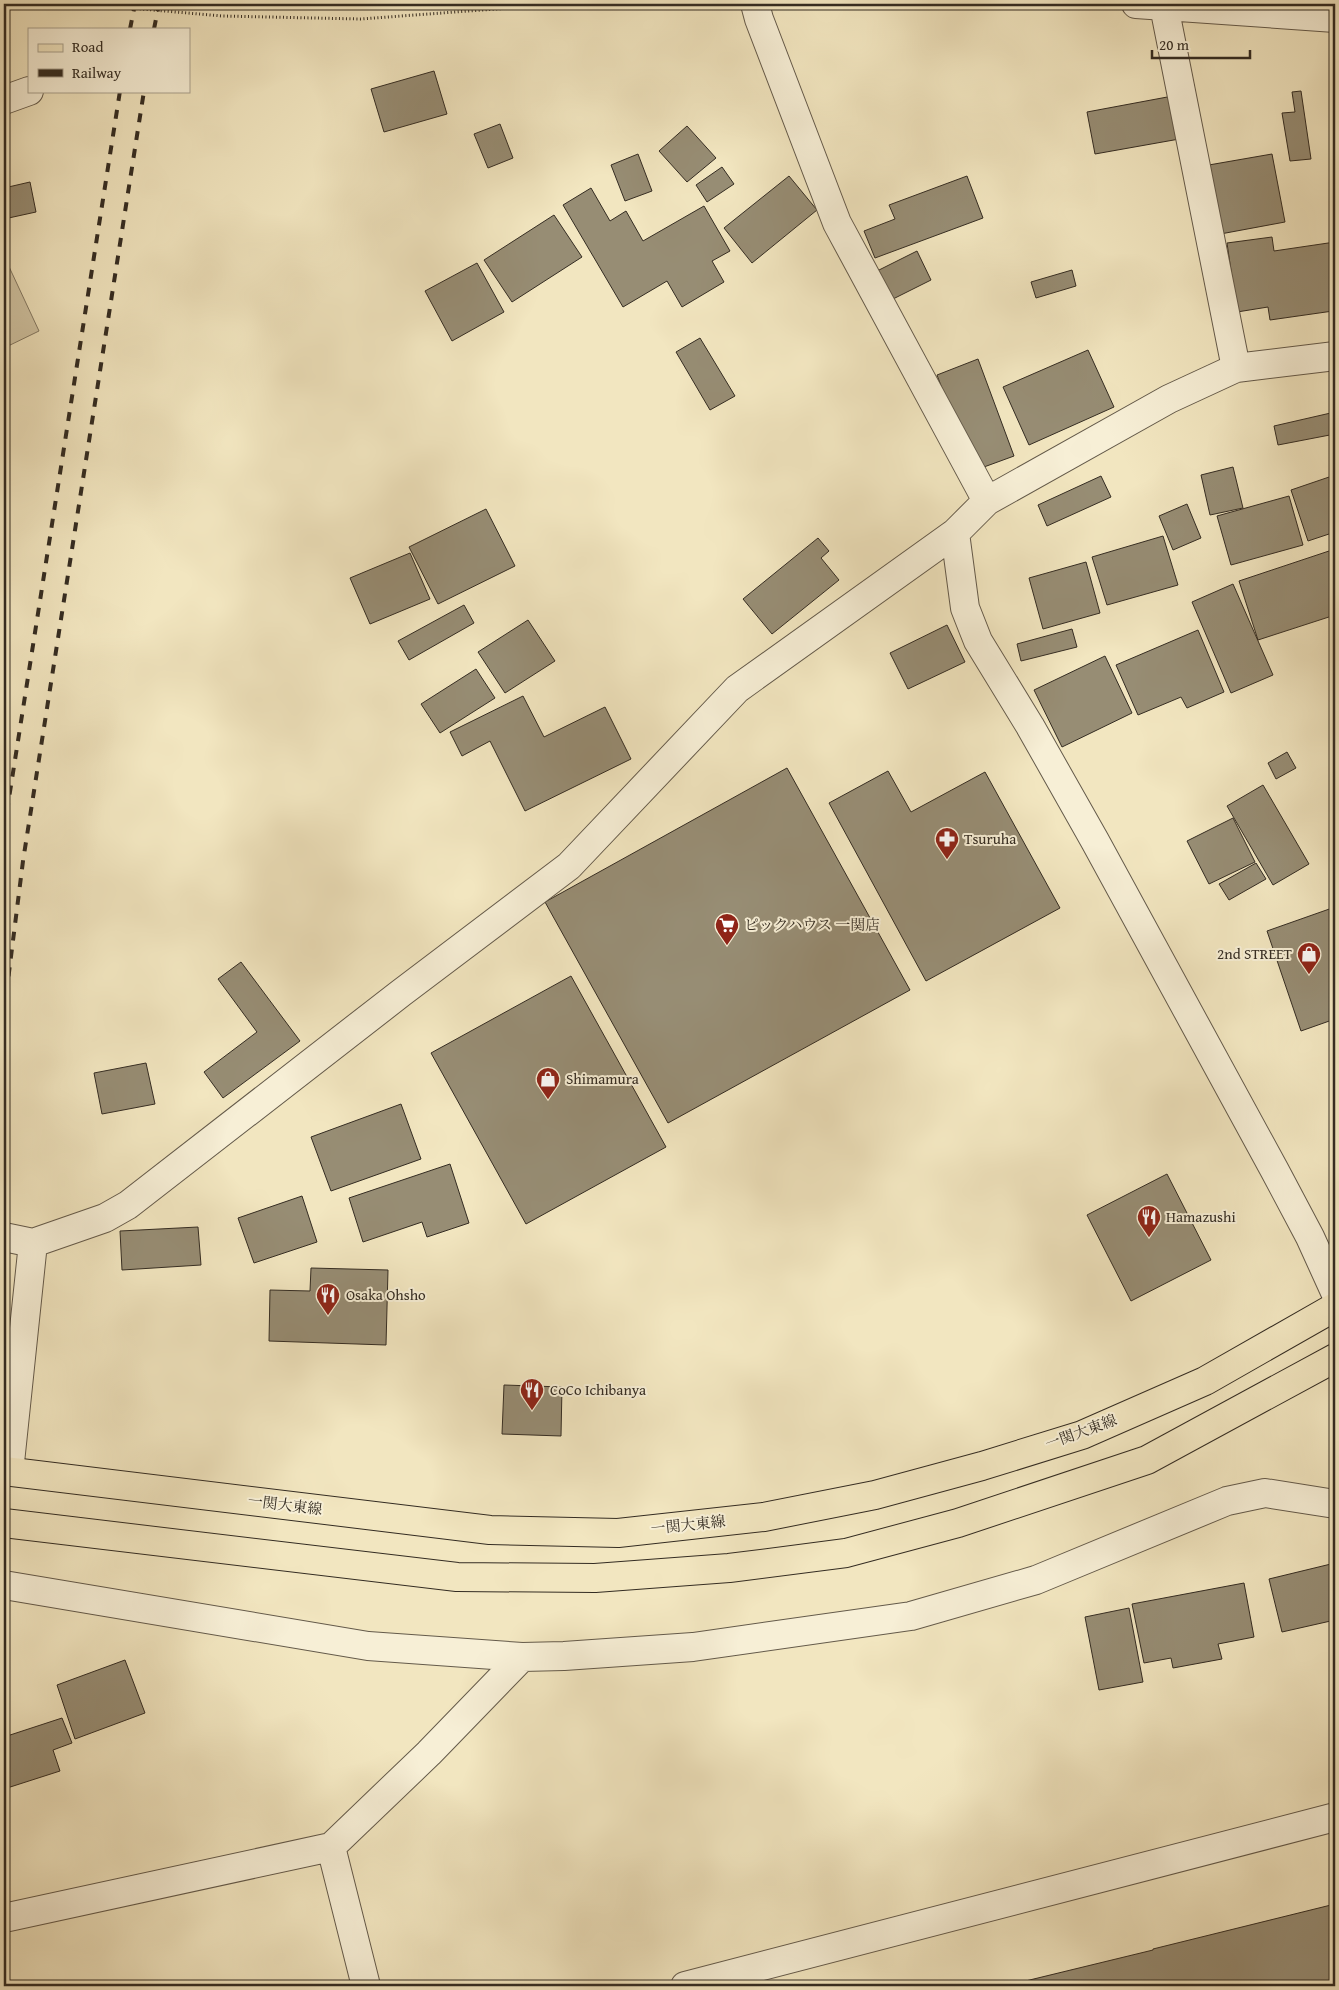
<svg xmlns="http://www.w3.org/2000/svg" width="1339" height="1990" font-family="'Gentium Book Plus','Noto Serif JP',serif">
<rect width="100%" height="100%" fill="#f2e6c0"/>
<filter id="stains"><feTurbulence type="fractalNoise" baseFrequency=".004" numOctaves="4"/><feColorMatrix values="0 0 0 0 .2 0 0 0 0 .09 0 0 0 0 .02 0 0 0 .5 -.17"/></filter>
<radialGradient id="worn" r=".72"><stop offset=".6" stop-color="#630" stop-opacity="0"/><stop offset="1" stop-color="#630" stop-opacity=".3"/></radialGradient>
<path fill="#d2c6a5" stroke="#837964" d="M4,256l35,75 -35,17z"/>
<path fill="#978d74" stroke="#342c22" d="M434,71l13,43 -63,18 -13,-43z
M1301,91l10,68 -21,2 -8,-48 13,-1 -3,-20z
M1178,95l7,43 -90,16 -8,-42z
M500,124l13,34 -25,10 -14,-34z
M687,126l29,32 -29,24 -28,-31z
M638,154l14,37 -27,10 -14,-36z
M1272,154l13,68 -70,13 -12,-69z
M722,167l12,17 -27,18 -11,-17z
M789,176l28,34 -65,53 -28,-35z
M967,176l16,42 -108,40 -11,-27 31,-12 -6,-14z
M30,182l6,30 -32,7v-31z
M591,188l19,33 16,-10 17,30 61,-35 26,45 -18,10 12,21 -42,25 -15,-26 -44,26 -60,-102z
M554,215l28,42 -70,45 -28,-42z
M1272,237l2,14 61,-9v62l-3,1 1,6 -63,9 -2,-13 -31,5 -10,-69z
M917,251l14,29 -40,20 -14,-29z
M477,263l27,49 -52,29 -27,-50z
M1072,270l4,16 -40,12 -5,-16z
M700,338l35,58 -25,14 -34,-58z
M1088,350l26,57 -85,38 -26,-58z
M978,359l36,97 -41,15 -36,-96z
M1335,412v22l-57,11 -4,-19z
M1233,467l10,41 -33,7 -9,-40z
M1335,475v57l-27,9 -17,-51z
M1101,476l10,21 -64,29 -9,-21z
M1289,496l14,49 -72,20 -14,-49z
M1187,504l14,34 -28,12 -14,-34z
M486,509l29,57 -77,38 -29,-57z
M1163,536l15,49 -71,20 -15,-48z
M818,538l11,13 -8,7 18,22 -67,54 -29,-35z
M1335,549v66l-77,25 -19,-59z
M410,553l20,46 -60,25 -20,-46z
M1086,562l14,51 -57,16 -14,-51z
M1233,584l40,91 -42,18 -39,-91z
M464,605l10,18 -65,37 -11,-19z
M528,620l27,41 -50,32 -27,-41z
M947,625l18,37 -57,27 -18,-36z
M1072,629l5,18 -56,14 -4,-17z
M1198,630l26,62 -37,16 -6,-11 -43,18 -22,-50z
M1105,656l27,57 -70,34 -28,-57z
M476,669l19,29 -55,35 -19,-29z
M523,696l21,41 61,-30 26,52 -106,52 -35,-70 -28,15 -12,-24z
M1287,752l9,16 -20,11 -8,-16z
M787,768l123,222 -242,133 -123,-221z
M888,771l23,41 74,-40 75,136 -134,73 -97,-178z
M1263,785l46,79 -36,21 -46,-79z
M1233,818l22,44 -46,22 -22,-43z
M1256,863l10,16 -37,21 -10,-16z
M1335,907v112l-34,12 -34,-100z
M241,962l59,79 -77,57 -19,-26 53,-40 -39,-53z
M571,976l95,171 -140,77 -95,-171z
M146,1063l9,41 -53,10 -8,-41z
M401,1104l20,55 -90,32 -20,-54z
M450,1164l19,59 -42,14 -5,-15 -59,20 -14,-44z
M1167,1174l44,86 -80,41 -44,-86z
M302,1196l15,46 -63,21 -16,-45z
M198,1227l3,38 -79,5 -2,-39z
M311,1268l77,2 -2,75 -117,-4 1,-51 40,1z
M504,1385l58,2 -1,49 -59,-2z
M1335,1563v57l-53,12 -13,-53z
M1244,1583l10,54 -36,7 4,15 -49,9 -2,-10 -27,5 -12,-59z
M1129,1608l14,74 -44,8 -14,-73z
M125,1660l20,53 -70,26 -18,-54z
M62,1718l10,25 -19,7 7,21 -56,18v-52z
M1335,1904v82h-330l148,-36v-1z"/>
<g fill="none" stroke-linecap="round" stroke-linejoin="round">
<g stroke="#645a4a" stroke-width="30">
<path id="minor" d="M755,4l4,15 78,204 150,278
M1136,4l199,14
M1164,6l72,362
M4,100l25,-9
M955,533l10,75 13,33 52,85 65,115 180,330 35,66 25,55
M4,1237l29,6 72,-25 23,-13 273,-212 168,-127 168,-177 218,-156 32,-32 182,-102 67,-31 99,-12
M9,1472l24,-229
M4,1585l364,61 154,11 42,-1 129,-9 218,-31 125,-36 191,-79 38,-8 70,11
M331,1847l35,139
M4,1918l327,-71 98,-94 93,-96
M685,1986l650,-169"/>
</g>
<g stroke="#342c22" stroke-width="30">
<path id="major" d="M4,1471l486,59 128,3 146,-16 111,-22 107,-29 100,-31 123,-54 130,-74
M4,1523l453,54 138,1 134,-10 117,-15 112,-30 189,-63 188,-102"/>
</g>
<path stroke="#342c22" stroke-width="3" stroke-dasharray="1 2.5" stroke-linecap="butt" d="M84,4l138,12 138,3 205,-15"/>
<use href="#minor" stroke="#f7efd6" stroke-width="28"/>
<use href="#major" stroke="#f2e6c0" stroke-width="28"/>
<path stroke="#342c22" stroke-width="4" stroke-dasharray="9 9" stroke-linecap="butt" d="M130,29l5,-25
M154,29l5,-25
M4,830l116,-739
M4,1012l19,-151 121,-770"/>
</g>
<defs>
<g id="pharmacy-pin" transform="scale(1.25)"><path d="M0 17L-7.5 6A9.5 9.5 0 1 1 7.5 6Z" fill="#8f2418" stroke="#f7efd6"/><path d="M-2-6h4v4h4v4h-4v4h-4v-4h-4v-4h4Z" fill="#fff"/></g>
<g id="supermarket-pin" transform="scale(1.25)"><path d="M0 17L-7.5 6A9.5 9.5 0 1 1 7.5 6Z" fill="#8f2418" stroke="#f7efd6"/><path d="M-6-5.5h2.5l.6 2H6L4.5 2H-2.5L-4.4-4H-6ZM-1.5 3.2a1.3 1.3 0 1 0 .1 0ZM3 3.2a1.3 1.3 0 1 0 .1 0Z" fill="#fff"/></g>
<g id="shop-pin" transform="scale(1.25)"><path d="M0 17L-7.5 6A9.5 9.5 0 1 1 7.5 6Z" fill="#8f2418" stroke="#f7efd6"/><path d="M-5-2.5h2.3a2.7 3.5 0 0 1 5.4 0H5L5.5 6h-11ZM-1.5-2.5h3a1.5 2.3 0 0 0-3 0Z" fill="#fff"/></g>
<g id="restaurant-pin" transform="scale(1.25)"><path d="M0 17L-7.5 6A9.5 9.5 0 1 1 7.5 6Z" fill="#8f2418" stroke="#f7efd6"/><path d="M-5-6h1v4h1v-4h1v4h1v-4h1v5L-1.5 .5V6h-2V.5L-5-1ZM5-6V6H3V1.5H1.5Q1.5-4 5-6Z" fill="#fff"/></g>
</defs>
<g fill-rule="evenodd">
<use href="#pharmacy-pin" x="947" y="839"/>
<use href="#supermarket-pin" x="727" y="925"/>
<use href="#shop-pin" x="1309" y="954"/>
<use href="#shop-pin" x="548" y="1079"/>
<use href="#restaurant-pin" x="1149" y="1217"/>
<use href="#restaurant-pin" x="328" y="1295"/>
<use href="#restaurant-pin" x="532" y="1390"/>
</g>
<g text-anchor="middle" stroke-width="4" stroke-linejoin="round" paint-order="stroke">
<g font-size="15" fill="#342c22" stroke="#f7efd6" text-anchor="start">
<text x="964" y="844">Tsuruha</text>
<text x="744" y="930">ピックハウス 一関店</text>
<text x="1292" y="959" text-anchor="end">2nd STREET</text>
<text x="566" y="1084">Shimamura</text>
<text x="1166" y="1222">Hamazushi</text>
<text x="346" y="1300">Osaka Ohsho</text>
<text x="550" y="1395">CoCo Ichibanya</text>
</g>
<g font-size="15" fill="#342c22" stroke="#f7efd6">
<text transform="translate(1081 1432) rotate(-20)" y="5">一関大東線</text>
<text transform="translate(285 1505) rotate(7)" y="5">一関大東線</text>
<text transform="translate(688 1525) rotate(-6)" y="5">一関大東線</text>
</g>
</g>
<rect width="1339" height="1990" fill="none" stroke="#f2e6c0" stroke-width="20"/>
<rect x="5" y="5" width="1329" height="1980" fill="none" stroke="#342c22" stroke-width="2.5"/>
<rect x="10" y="10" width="1319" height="1970" fill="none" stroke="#342c22"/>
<rect x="28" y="28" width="162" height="65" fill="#f7efd6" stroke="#a9a18e"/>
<rect x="38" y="44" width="25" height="8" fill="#f2e6c0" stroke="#a9a18e"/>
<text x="72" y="52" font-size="15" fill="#342c22">Road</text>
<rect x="38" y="69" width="25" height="8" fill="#342c22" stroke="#a9a18e"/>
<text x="72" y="78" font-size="15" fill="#342c22">Railway</text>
<path d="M1152 50v8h98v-8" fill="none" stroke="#342c22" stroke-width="2.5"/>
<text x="1159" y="50" font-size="15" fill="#342c22" stroke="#f7efd6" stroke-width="4" paint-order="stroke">20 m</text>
<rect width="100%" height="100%" filter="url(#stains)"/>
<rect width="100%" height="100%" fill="url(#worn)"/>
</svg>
